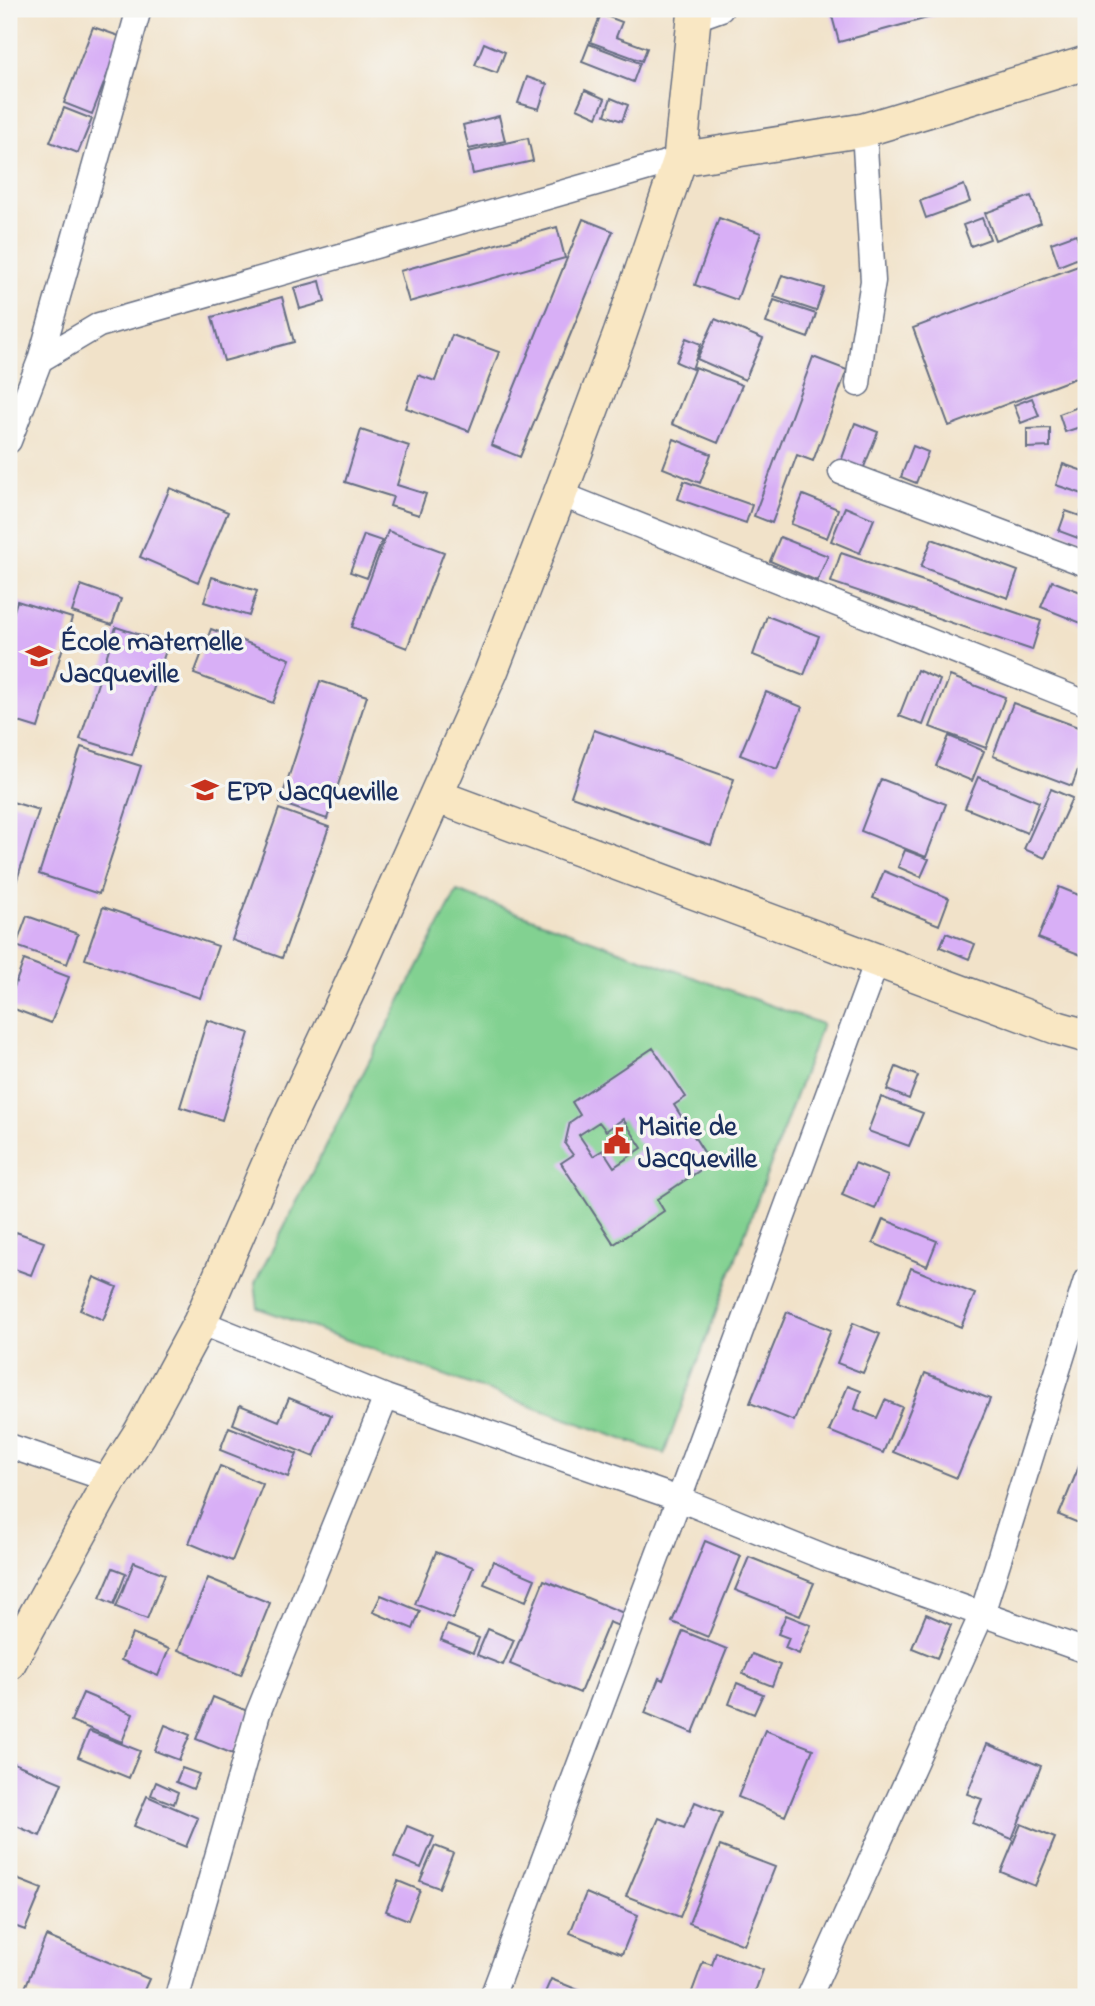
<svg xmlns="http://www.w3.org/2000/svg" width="1095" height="2006" font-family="'Indie Flower',sans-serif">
<rect width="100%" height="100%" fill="#f6f6f2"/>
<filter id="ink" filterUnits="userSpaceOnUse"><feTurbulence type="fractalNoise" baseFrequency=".0143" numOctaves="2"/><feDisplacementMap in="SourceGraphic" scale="14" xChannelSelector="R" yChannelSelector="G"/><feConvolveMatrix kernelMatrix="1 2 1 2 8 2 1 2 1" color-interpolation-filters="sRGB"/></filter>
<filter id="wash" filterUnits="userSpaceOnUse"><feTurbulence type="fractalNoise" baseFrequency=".00686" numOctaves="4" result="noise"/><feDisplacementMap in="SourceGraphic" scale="28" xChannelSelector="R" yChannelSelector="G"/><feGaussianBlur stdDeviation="1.57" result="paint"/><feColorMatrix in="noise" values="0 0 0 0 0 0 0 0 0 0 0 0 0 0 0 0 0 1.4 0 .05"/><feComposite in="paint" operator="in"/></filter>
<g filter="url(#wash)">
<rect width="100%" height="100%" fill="#f1e2c9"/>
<path fill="#82d191" stroke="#4e8078" stroke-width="2" d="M457,891l365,133 -158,430 -406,-146 -3,-25z"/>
<g id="blocks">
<path fill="#d8aff6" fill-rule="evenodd" d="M830,9h127v1l-118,32z
M601,14l21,8 -6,15 31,11 -5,13 -52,-19z
M93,27l29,10 -30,77 -28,-11z
M484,43l21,9 -8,21 -22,-8z
M589,44l51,19 -7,19 -51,-20z
M527,77l20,7 -8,25 -21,-6z
M585,90l20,9 -8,18 -20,-9z
M611,98l17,7 -6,16 -17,-6z
M64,108l28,11 -14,34 -28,-11z
M499,116l6,25 -36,8 -6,-24z
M528,138l5,23 -60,13 -5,-22z
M964,185l6,17 -44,16 -6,-17z
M1031,196l10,27 -46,17 -10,-27z
M719,218l42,15 -24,67 -42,-15z
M982,218l8,21 -19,7 -8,-21z
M583,219l30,12 -93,226 -29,-12z
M557,227l8,31 -156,44 -9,-31z
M1076,234l8,22 -25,10 -8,-23z
M1086,263v111l-137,52 -36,-98z
M782,275l42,13 -8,23 -42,-14z
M320,281l5,21 -25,7 -6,-21z
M282,297l12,45 -70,19 -12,-44z
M774,300l42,14 -8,24 -42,-15z
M715,319l48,20 -18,41 -48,-21z
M452,335l47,17 -30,79 -63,-23 12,-33 17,6z
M686,338l15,6 -9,25 -16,-7z
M813,357l34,13 -34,91 -16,-6 -25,68 -18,-7z
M695,367l47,18 -24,58 -46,-19z
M1032,398l7,18 -18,7 -7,-18z
M1086,404v21l-21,7 -6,-18z
M855,423l23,9 -16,40 -22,-8z
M1050,428v19l-23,1v-19z
M361,430l48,16 -12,39 29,9 -7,21 -29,-9 3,-9 -48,-15z
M674,439l37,15 -11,29 -37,-15z
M913,446l15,6 -12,31 -15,-6z
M1063,464l23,8v23l-30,-10z
M684,481l68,24 -6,18 -68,-24z
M170,488l58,24 -30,70 -58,-25z
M803,495l35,14 -11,29 -36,-14z
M845,507l29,12 -14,34 -29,-12z
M1082,510l4,1v30l-27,-10 7,-20 14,5z
M388,531l56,21 -37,96 -55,-21z
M364,535l18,6 -15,37 -17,-6z
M780,537l48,19 -11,25 -47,-20z
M932,539l86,32 -10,27 -87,-31z
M841,553l200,68 -9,29 -201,-68z
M212,577l45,14 -8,25 -45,-14z
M1052,581l34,13v15l-5,14 -40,-16z
M81,585l40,14 -9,26 -40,-13z
M17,601l55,17 -34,110 -29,-9v-92z
M767,616l52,20 -15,39 -51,-20z
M116,627l52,17 -36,111 -52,-16z
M211,629l79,30 -17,44 -79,-29z
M917,670l23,10 -17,45 -24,-9z
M950,676l55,21 -19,51 -56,-21z
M320,681l47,15 -40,123 -47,-16z
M766,692l36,15 -25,62 -37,-14z
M1013,703l73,27v18l-14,38 -79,-30z
M594,730l140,49 -23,66 -140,-49z
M949,736l35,15 -12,30 -36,-15z
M81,747l60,19 -42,128 -60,-20z
M978,777l61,25 -12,31 -62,-25z
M881,779l65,25 -20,53 -65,-26z
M1051,789l21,9 -27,60 -21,-9z
M9,801l30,9 -30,95z
M279,809l50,18 -47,131 -50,-18z
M905,850l24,9 -8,18 -23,-10z
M884,871l65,27 -10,27 -66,-27z
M1059,887l27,11v59l-48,-19z
M103,907l115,39 -18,52 -115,-39z
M27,916l51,18 -11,30 -51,-18z
M946,933l29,11 -6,15 -29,-12z
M24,960l45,17 -18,46 -42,-16v-6z
M207,1020l42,13 -27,87 -42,-13z
M653,1048l33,49 -12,8 37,58 -54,36 7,12 -50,33 -53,-81 12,-8 -8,-11 5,-22 10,-7 -8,-13zM623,1119l19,29 -28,19 -11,-17 -10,6 -14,-21 20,-13 7,9z
M896,1067l22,9 -9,23 -22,-9z
M881,1097l42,16 -14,33 -41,-15z
M855,1163l33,13 -13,33 -33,-14z
M883,1219l54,22 -10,25 -54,-23z
M16,1232l28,10 -13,33 -22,-8v-16z
M911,1268l64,26 -14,33 -63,-25z
M94,1277l23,10 -14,33 -23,-10z
M787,1312l44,18 -37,91 -44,-18z
M853,1323l27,11 -17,39 -26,-10z
M925,1373l65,26 -33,79 -64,-26z
M848,1386l13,5 -6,18 22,9 8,-18 17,7 -19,46 -54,-22z
M289,1398l42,17 -17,42 -81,-33 7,-19 39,16z
M229,1427l68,27 -9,23 -68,-27z
M1082,1459l4,1v66l-27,-11z
M220,1466l43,18 -31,77 -43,-18z
M705,1541l36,15 -33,81 -36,-15z
M436,1552l37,15 -20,52 -38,-15z
M749,1557l65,26 -14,33 -65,-26z
M493,1561l42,18 -9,22 -42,-17z
M134,1562l31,12 -18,45 -31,-12z
M113,1568l13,5 -12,31 -14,-6z
M208,1578l62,25 -29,72 -63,-25z
M544,1580l82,34 -5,13 -12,-5 -29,71 -70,-29z
M381,1595l39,16 -7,18 -40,-17z
M926,1614l25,11 -14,33 -25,-10z
M786,1615l25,10 -12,29 -14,-6 4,-10 -11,-4z
M447,1625l32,13 -6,15 -32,-13z
M488,1629l26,11 -11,25 -26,-10z
M683,1631l44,18 -34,84 -48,-20 14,-35 4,2z
M132,1634l37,15 -11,27 -37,-16z
M752,1654l28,11 -8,21 -29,-12z
M737,1683l26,11 -9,20 -25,-10z
M83,1693l50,21 -11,28 -51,-21z
M213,1697l37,15 -17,42 -37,-15z
M165,1725l25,10 -11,25 -24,-9z
M765,1730l48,19 -28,67 -47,-19z
M89,1731l51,20 -11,27 -51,-21z
M987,1744l54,22 -29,73 -40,-16 10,-24 -15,-5z
M9,1761l53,22 -22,53 -31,-13z
M182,1768l17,6 -6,15 -17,-7z
M156,1782l22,10 -4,12 -23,-9z
M147,1796l51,22 -12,29 -52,-21z
M695,1802l27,11 -42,104 -54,-21 33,-78 25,10z
M1021,1824l34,14 -20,48 -34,-14z
M407,1826l27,11 -13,31 -27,-11z
M435,1846l18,7 -14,35 -19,-7z
M720,1846l55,21 -31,78 -55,-22z
M9,1876l33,13 -17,41 -16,-6z
M398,1881l22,9 -12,30 -22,-9z
M586,1893l52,22 -16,39 -52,-21z
M46,1936l103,43 -8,18h-92l-24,-9z
M716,1952l47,18 -10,27h-63l13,-35 9,3z
M551,1979l35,14 -2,4h-41z"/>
</g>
</g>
<g filter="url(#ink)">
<use href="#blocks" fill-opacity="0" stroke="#666e83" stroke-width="2"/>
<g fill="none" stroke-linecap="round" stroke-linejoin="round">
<g stroke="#666e83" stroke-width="27">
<path id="street" d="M693,19l28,-10
M40,360l99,-351
M858,384l5,-42 10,-61 -9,-151
M9,441l31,-81 59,-35 581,-166
M841,472l245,92
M560,494l526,209
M200,1322l186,75 293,102 154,62 253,90
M9,1446l101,34
M177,1997l81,-284 128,-316
M492,1997l187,-498 198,-538
M809,1997l173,-383 104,-334"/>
</g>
<g stroke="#666e83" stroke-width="36">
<path id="secondary" d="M680,159l184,-29 222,-67
M436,796l622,232 28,8
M9,1663l101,-183 30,-47 60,-111 84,-194 68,-145 139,-311 69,-178 60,-160 60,-175 15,-150"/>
</g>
<use href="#street" stroke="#fff" stroke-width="24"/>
<use href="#secondary" stroke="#f9e7c3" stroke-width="33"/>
</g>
</g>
<defs>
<g id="school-bare" transform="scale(2.1)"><path d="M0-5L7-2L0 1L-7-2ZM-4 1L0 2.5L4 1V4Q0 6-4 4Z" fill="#c8321e" stroke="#f6f6f2" stroke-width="2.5" paint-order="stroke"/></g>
<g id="civic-bare" transform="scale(2.1)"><path d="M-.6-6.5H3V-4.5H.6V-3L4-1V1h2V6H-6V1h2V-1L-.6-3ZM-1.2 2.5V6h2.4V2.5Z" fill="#c8321e" stroke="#f6f6f2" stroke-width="2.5" paint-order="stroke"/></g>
</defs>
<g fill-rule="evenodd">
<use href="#school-bare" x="39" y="656"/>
<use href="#school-bare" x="205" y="790"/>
<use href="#civic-bare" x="617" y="1141"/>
</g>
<g text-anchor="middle" stroke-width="7" stroke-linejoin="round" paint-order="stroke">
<g font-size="28" font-weight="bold" fill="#1b2f5e" stroke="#f6f6f2" text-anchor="start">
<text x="60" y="650">École maternelle<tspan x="60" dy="32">Jacqueville</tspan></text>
<text x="226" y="800">EPP Jacqueville</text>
<text x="638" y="1135">Mairie de<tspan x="638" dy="32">Jacqueville</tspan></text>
</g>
</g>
<rect width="1095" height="2006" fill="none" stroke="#f6f6f2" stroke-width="35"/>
</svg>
